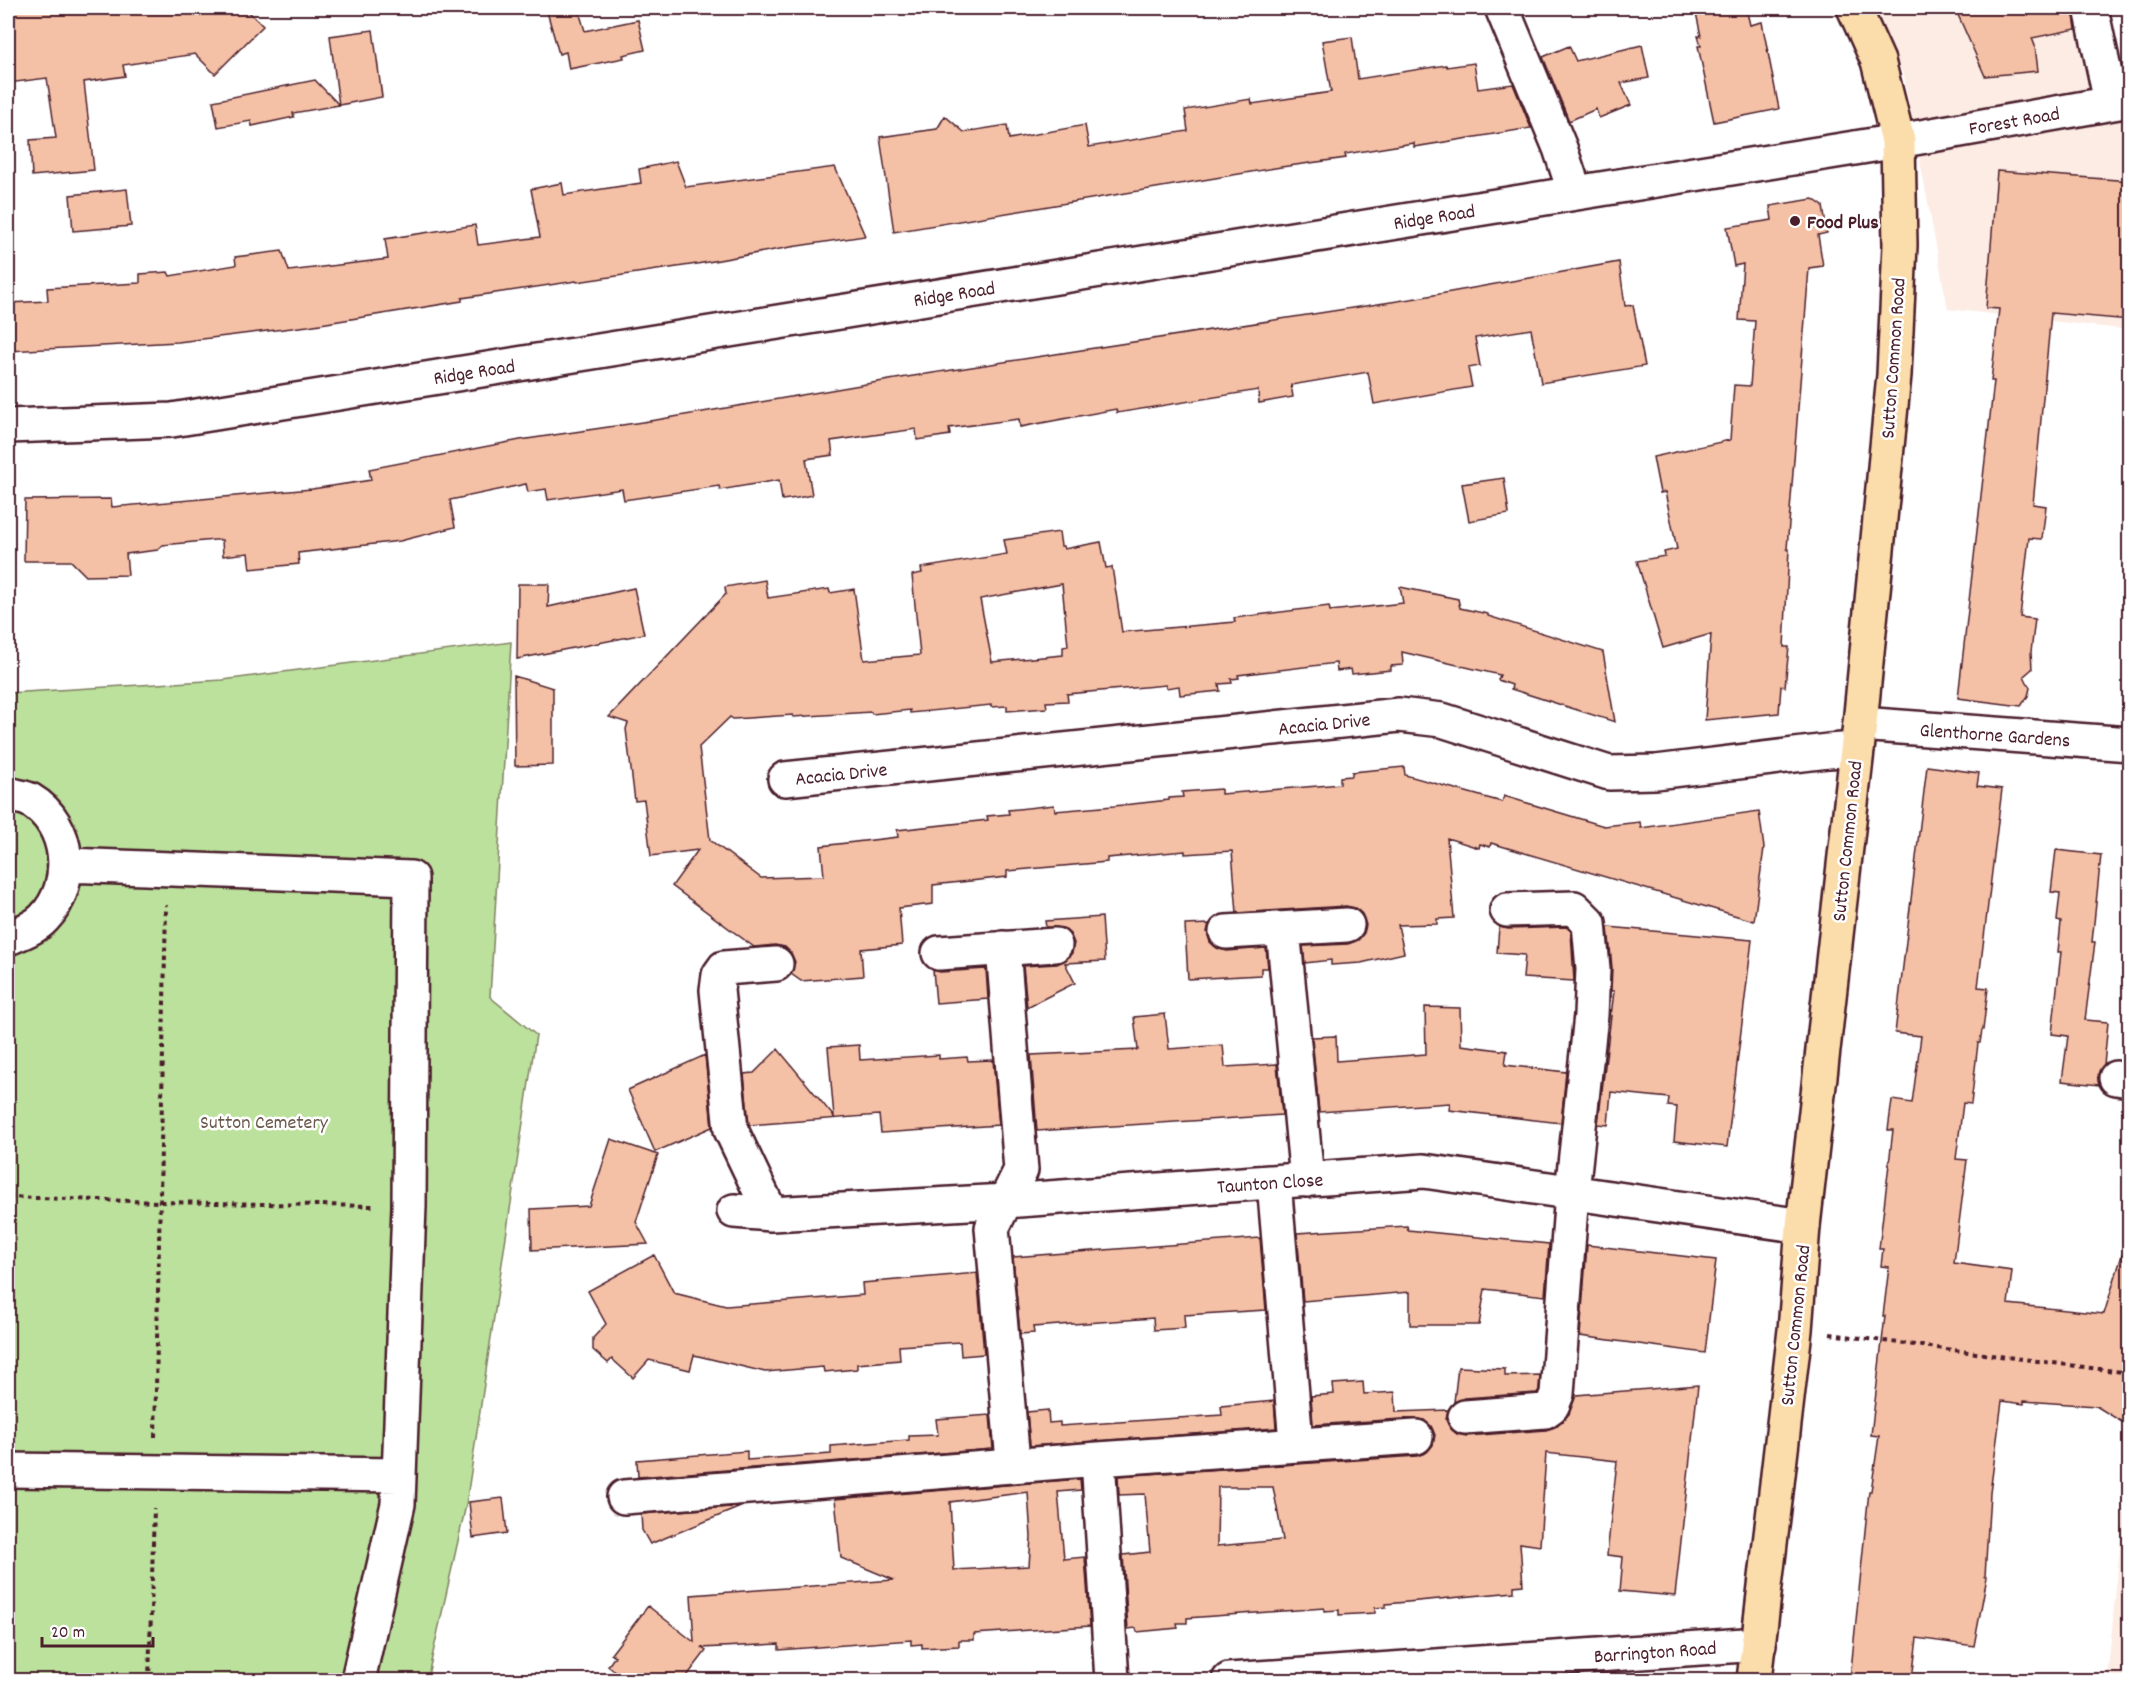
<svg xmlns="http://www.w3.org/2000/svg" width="2137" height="1688" font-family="Dekko,sans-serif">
<rect width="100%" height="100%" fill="#fff"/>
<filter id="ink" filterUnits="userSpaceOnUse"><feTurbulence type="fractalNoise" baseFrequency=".0167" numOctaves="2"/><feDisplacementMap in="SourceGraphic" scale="12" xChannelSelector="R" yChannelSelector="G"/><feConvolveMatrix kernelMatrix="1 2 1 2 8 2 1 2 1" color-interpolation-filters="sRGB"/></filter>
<g filter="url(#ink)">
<path fill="#fcece4" d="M1874,8h224l31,94v228l-181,-21 -44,-233z
M2128,1466h2l-1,214h-22z"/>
<path fill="#bbe19c" stroke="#828064" stroke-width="1.5" d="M511,642l-21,355 46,38 -70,470 -39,175h-419v-987l215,-13z"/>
<path fill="#f4c0a6" stroke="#4a1f2b" stroke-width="1.5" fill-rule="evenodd" d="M8,8h237l18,18 -48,48 -20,-20 -72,11 2,11 -41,6 10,88 -62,6 -2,-36 26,-2 -9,-60 -39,5z
M546,8h32l7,23 53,-11 7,30 -22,5 1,3 -55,11 -3,-17 -7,2z
M1695,8h51l4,17 12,-3 17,87 -65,13 -16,-76h3l-3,-10h3z
M1955,8h118l3,21 -44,9 3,8 3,25 -53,5z
M373,30l9,67 -43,8 -9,-69z
M1352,37l6,42 88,-14 1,2 27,-4 4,26 35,-5 18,44 -117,19v-4l-69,11 1,4 -65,9 -387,65 -14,-95 57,-8 8,-13 19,16 43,-7 2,14 76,-14 4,22 99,-16 -3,-21 66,-11 1,5 79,-12 -9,-51z
M1642,45l7,33 -28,5 10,22 -32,13 -3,-9 -27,12 -26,-64 26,-11 7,15z
M315,80l24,25 -46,8 1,4 -42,9 -1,-5 -33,6 -5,-26z
M676,161l10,26 149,-20 30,69 -74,11 -94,17 -120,18 -1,-1 -114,17v3l-154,25 -130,16 -170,9v-48l40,-2 -1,-13 93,-5v-9l28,-2 2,4 66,-11 -1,-8 47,-6 7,20 99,-12 -3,-20 90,-14 3,20 62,-8 -9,-48 31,-6 2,12 77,-12 -2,-14z
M1997,171l133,10v139l-79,-7 -18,191 13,2 -4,33 -13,-1 -9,79 15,2 -4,33 1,17 -8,7 6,12 -2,8 -7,10 -63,-8 36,-317h-3l8,-72 -13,-1z
M127,189l4,37 -58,5 -3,-36z
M1813,199l10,7 4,27 -9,2 5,31 -14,2 -22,281h2l-5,98h5l-4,40 -4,-1 -2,27 -74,7 6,-86 -48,14 -26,-87 28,-5 -1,-4 13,-3 -12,-57 -5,1 -7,-36 77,-17 4,-55 16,1 5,-65 -16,-1 4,-56 -9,2 -7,-39 45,-7 -2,-14z
M1619,262l6,44 8,-1 12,61 -104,17 -10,-54 -56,9 5,28 -12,2 4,19 -98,17 -6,-32 -77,13 2,12 -34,6 -1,-13 -141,23 -1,-4 -96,18 -1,-8 -70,9 1,7 -33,5 -1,-11 -85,12 2,14 -27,4 6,36 -15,3 -15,2 -3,-20 -59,10 -1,-4 -95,14 -2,-11 -74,11 -2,-11 -18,3 -2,-8 -76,16 5,27 -55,14 -102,12 1,11 -49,5 -2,-16 -25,3 -1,-16h-8l-51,5 -5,5 -32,4 2,21 -42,1 -15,-15h-47l1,-61 86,-1 1,8 200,-18 59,-9 -2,-11 151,-29 136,-20 251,-43 510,-79z
M1504,478l5,36 -40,7 -7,-37z
M1059,532l2,14h2l1,3 37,-7 5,26 6,-1 10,65 113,-10 -1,-4 95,-12 1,5 73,-8 -3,-16 58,12 2,9 28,6v2l115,36 12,70 -104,-33 1,-4 -14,-5 2,-5 -98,-23 1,13 -12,1v4l-39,4 -1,-5 -14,2 -1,-8 -98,12 1,3 -8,1 1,4 -13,1 1,7 -40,4 -1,-9 -13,2v-3l-99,9 1,7 -22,1 1,6 -40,3v-5l-16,1v-2l-81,8v-3l-38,4 -1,-2 -78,5v-2l-60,4 -3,-2 -31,30 11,93 51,38 63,-2 -3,-30 77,-9 -1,-7 91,-10 -1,-4 22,-2 -1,-4 46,-5 1,6 59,-5 55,-6v-2l14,-1 -1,-5 39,-3v5l109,-9 10,-1v-7l12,-1v-4l52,-5 1,8 97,27 2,-6 100,30 36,-4 1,6 118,-17 5,37 -10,73 -263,-78 -1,4 -10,-3 -1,4 -32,-10 7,80 -17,1v5l-39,1 6,28 -43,10 -30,2v-5l-26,3 -2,-17 45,-2 10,-4 6,-7 2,-8 -4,-11 -7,-6 -9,-2 -109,7 -5,-62 -47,3v-3l-78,7v4l-100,9v6l-74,8v19l-34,4 3,37 -41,4 2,27 -62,5 -10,-7 4,-12 -4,-9 -6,-6 -10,-2 -21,2 -82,-61 26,-36 -47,6 -7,-56 -9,1 -9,-72 2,-6 -19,-6 117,-123 -1,-7 40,-7 3,18 61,-9 1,4 24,-4 10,71 56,-5 -8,-80 10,-2 -1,-5 86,-14 -3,-14zM1062,584l6,62 -5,1v8l-71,7 -12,-63z
M518,584h31l-1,23 86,-19 10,46 -127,25z
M514,676l39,12v77l-38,1z
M1927,766l52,7 -2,13 25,3 -24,198 10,1 -5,42h-1l-2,13h-2l-7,61 -8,-1 -7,56 11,1 -13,103 58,8 -4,33 96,10 18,-59 8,1v171l-34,-21 -72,-5v3l-22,-3 -12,92 -5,84h2l-13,69 -57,-8 -5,42h-62l19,-189h2l8,-55 -8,-1 14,-119h-2l6,-49 -8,-1 2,-17h-4l14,-119h-5l4,-30 20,3 9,-67 -26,-3z
M2056,850l45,5 -9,87h3l-10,78 23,2 -4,43 -6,10 1,10 -37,-4 6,-45 -16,-2 9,-82h-3l3,-30 -4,-1 3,-28 -9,-1z
M1102,917l3,44 -40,2 10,20 -48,24 -4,-41 34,-2 9,-4 6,-7 2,-10 -4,-9 -7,-6 -17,-1 -1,-6z
M1209,924l-2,8 3,10 7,6 10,3 39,-3 2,20h-7v7l-73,4 -3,-54z
M1499,927l9,2 58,-2 5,4 3,50 -51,-3 2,-23 -28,-2z
M1608,927l144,13 -25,207 -53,-6 3,-34 -9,-1 1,-8 -58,-6 -3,33 -10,-1 16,-133h-3l1,-23z
M986,969l2,30 -52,4 -3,-33 7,2z
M1425,1007l35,1 1,37 46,6 -2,14 61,7 -5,51 -112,-13 1,-7 -131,9 -7,-75 24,-1 1,25 89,-7z
M1165,1014l4,35 54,-4 2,22 52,-3 5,51 -245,16 -6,-76 107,-5 -4,-33z
M859,1045l1,15 79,-5v4l28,-2 1,4 25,-1 6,65 -118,8 -2,-18 -130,10 -5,-51 10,-1 24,-24 56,68 -6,-70z
M705,1055l7,72 -57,25 -27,-62z
M611,1139l47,16 -22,67 12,22 -116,6 -1,-41 58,-3z
M1407,1226l1,4 141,14 -4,52 -60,-7 -6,36h-69v-33l-107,9 -6,-68z
M1260,1238l6,72 -82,5 1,13 -31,2 -1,-12 -120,9 1,6 -14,1 -7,-77z
M1587,1245l129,15 -11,93 -125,-17z
M654,1255l20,38 52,13 137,-11 -1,-12 115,-10 7,81 -23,2 -1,-14 -61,4 1,14 -43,4v5l-33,3 -1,-5 -58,5 -71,-17 -4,15 -41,-10 -16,18 -21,-19 -4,4 -15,-13v-12l13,-14 -18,-33z
M1458,1367l47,2v7l35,-1 -1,15 -2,3 -73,5 -10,4z
M1363,1382l1,12 31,-2 1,20 52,-2 -2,9 4,9 7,6 9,2 80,-6 9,-3 14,-13 7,-19 122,-10 -23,211 -55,-5 3,-34 -16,-2 10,-94 -71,-8 -6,93 -20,-3 3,42 -9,1v6l-128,12v3l-11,1v5l-36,2v-5l-15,1v-3l-137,10v5h-10l1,5 -41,4 -1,-4 -8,1 -5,-74 27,-3 -5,-58 -26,1 -1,-19 299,-20 10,-4 6,-7 2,-10 -4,-9 -7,-6 -9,-2 -102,7 -2,-29 23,-2 -1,-10zM1218,1487h55l10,53 -66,6z
M1274,1401l2,27 -246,18 -3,-34 21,-2 1,13 11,-1v4l162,-11 -1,-9z
M990,1415l3,34 -355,28 -1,-17 110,-9v9l84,-6v-8l78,-6v-4l29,-1 -2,-16z
M1080,1479l1,11 -23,2 6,67 21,-2 5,69 -116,8v6h-15v6l-37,2v-4l-11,1v-5l-132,10v-6l-77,4 4,3 -22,29h-58l-18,-14 7,-10 -4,-2 37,-48 46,36 -3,-47 203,-15 -53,-22 -6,-59zM1028,1492l3,45 -2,29 -75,4 -4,-68z
M503,1498l4,35 -34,5 -4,-36z
M743,1506l-93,38 -8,-14 -1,-16z"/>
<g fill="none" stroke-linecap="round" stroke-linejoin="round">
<g stroke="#4a1f2b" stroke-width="38">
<path id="minor" d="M1502,8l58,140 15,45
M2091,8l20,94
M8,426l164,-6 1726,-279 232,-41
M1860,724l270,20
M785,779l614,-64 43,5 167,53 47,-1 172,-21 29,-2
M8,794c6,2 16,3 22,6 41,24 46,85 14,118 -9,10 -24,15 -36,20
M67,865l344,13 -2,328 -11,298 -40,176
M1283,929l24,251
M1226,932l121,-7
M1003,948l18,222 -29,58 20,222
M939,953l116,-8
M2116,1078l14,2
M1274,1182l21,248
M734,1211l37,3 234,-13 419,-30 379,55
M771,1214l-40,-84 -14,-140 2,-15 5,-7 52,-4
M1465,1417l80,-6 7,-5 5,-12 15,-202 19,-177 2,-46 -4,-46 -15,-15 -67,2
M1098,1459l318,-22
M8,1470l391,5
M624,1497l474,-38 14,221
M1229,1680l530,-36"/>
</g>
<g stroke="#4a1f2b" stroke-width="38">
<path id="major" d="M1754,1680l41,-350 8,-104 57,-502 34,-349 6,-130 -2,-104 -20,-80 -24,-53"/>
</g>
<path stroke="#4a1f2b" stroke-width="4" stroke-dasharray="4.5 4.5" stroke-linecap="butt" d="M8,1197l152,5 213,4
M1830,1334l300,39
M155,1437l11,-532
M149,1680l5,-172"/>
<use href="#minor" stroke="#fff" stroke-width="33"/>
<use href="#major" stroke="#fbddab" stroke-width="33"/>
</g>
</g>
<circle fill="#4a1f2b" stroke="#fff" stroke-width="2" cx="1795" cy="221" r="6"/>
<g text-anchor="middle" stroke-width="5" stroke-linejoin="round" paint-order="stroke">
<g font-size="20" fill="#4a1f2b" stroke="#fff">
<text transform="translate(2014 120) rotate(-10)" y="7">Forest Road</text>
<text transform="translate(1434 216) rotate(-9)" y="7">Ridge Road</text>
<text transform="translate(954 293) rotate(-9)" y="7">Ridge Road</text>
<text transform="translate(1892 358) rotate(-86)" y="7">Sutton Common Road</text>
<text transform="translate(474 371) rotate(-9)" y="7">Ridge Road</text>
<text transform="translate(1324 723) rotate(-6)" y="7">Acacia Drive</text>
<text transform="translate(1995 734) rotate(4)" y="7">Glenthorne Gardens</text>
<text transform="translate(841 773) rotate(-6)" y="7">Acacia Drive</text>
<text transform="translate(1846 841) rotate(-84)" y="7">Sutton Common Road</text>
<text transform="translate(1270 1182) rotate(-4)" y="7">Taunton Close</text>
<text transform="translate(1794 1325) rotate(-84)" y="7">Sutton Common Road</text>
<text transform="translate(1655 1651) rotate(-4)" y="7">Barrington Road</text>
</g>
<g font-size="20" font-weight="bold" fill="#4a1f2b" stroke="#fff" text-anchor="start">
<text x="1807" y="228">Food Plus</text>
</g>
<g font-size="20" fill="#6c594d" stroke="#fff">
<text x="264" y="1128">Sutton Cemetery</text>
</g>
</g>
<rect width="2137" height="1688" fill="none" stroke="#fff" stroke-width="30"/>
<rect x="15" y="15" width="2107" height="1658" fill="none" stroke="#4a1f2b" stroke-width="2" filter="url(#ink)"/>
<path d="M42 1637v9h111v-9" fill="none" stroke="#4a1f2b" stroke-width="3"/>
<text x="51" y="1637" font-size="18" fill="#4a1f2b" stroke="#ffffff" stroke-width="4.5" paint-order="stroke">20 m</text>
</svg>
